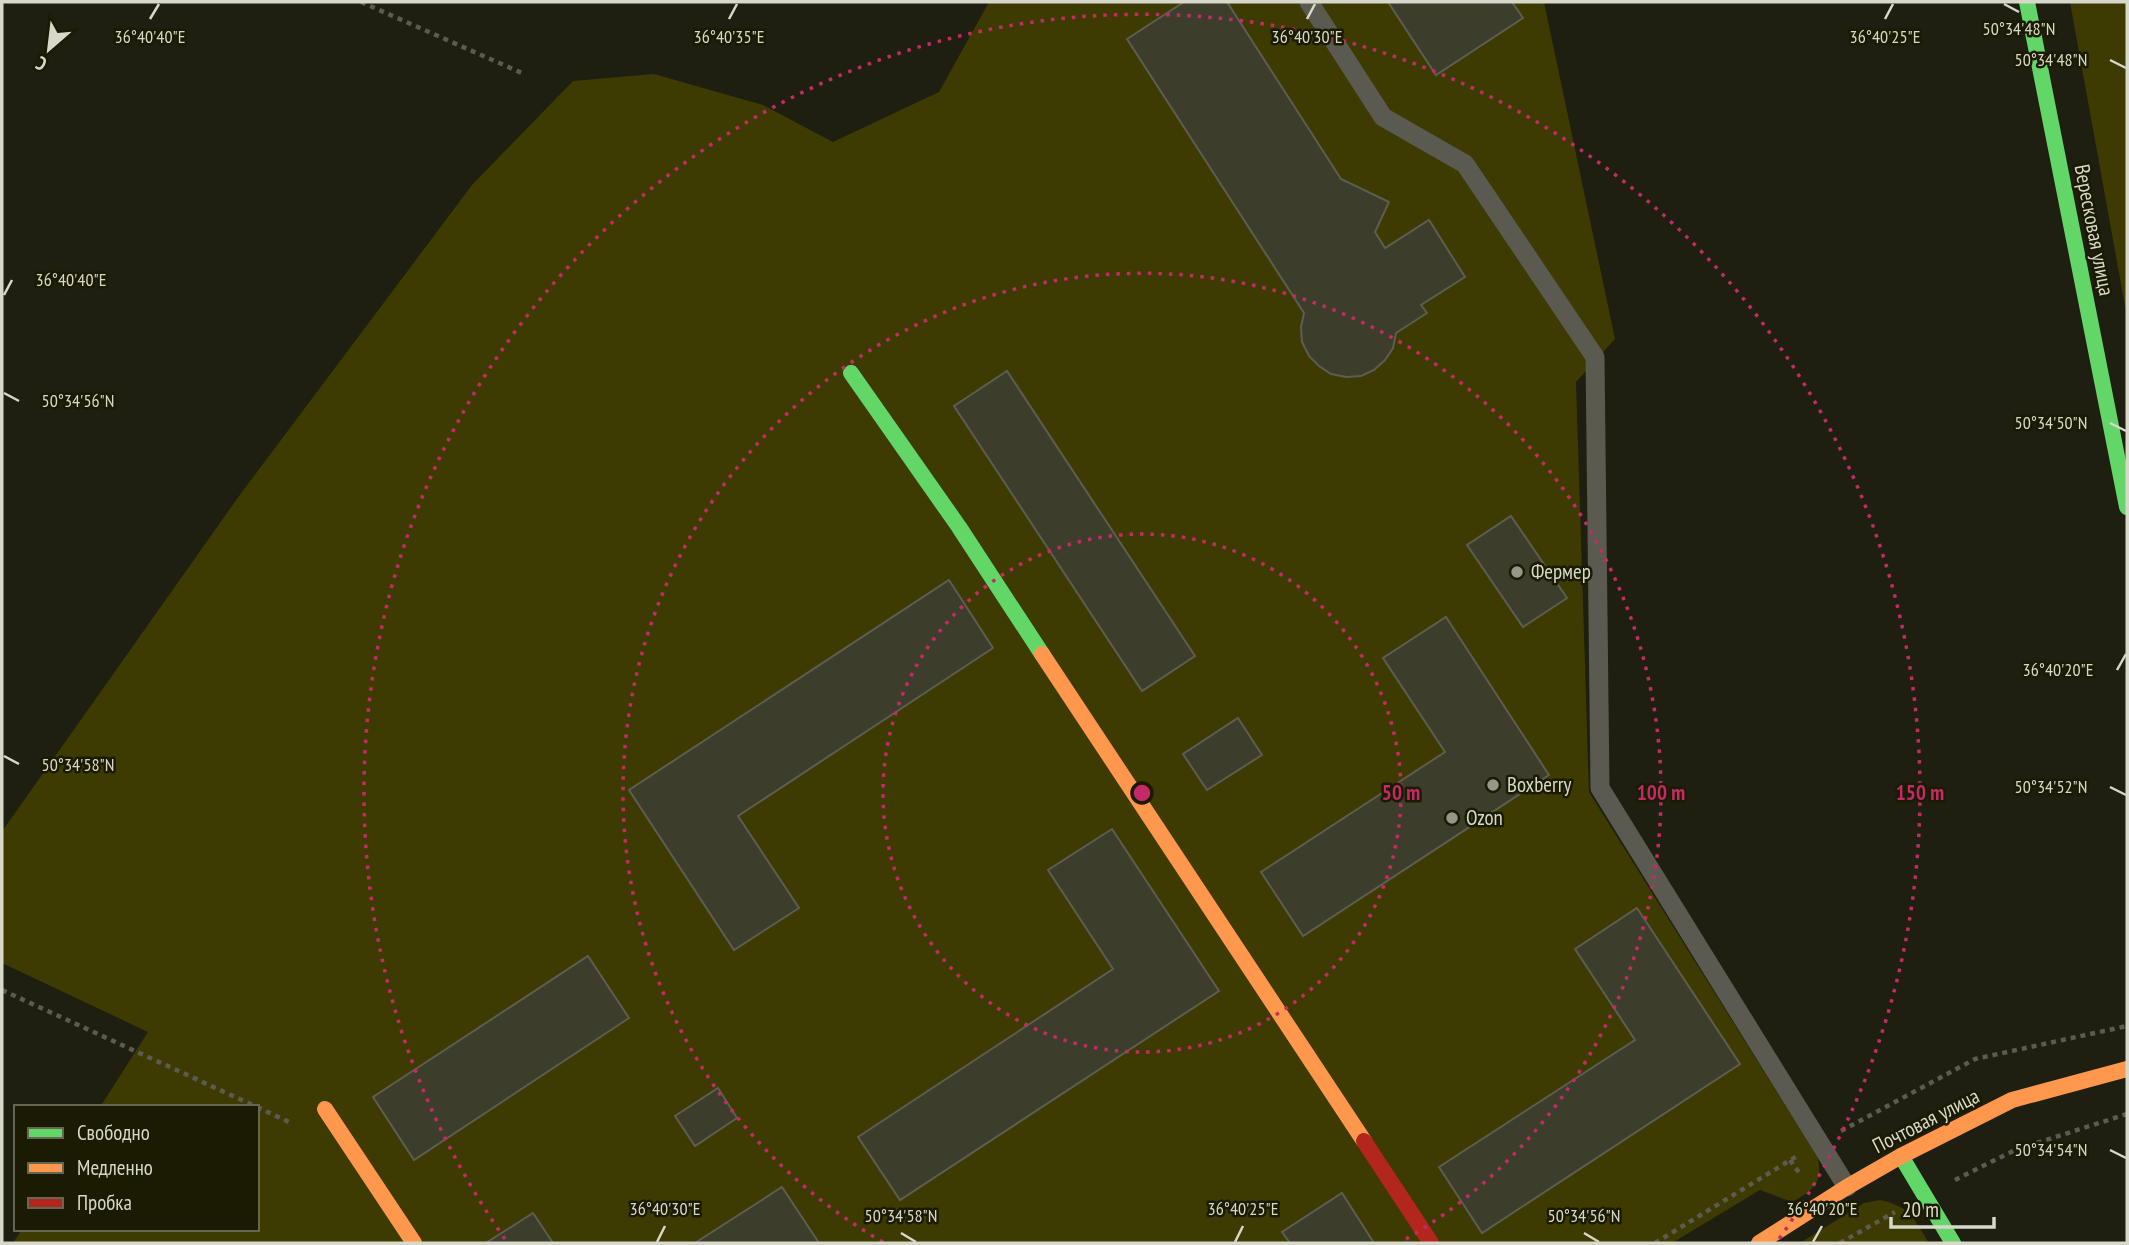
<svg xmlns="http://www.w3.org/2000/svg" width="2129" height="1245" font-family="'PT Sans Narrow',sans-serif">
<rect width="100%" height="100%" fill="#1e1e11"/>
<path fill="#3e3b02" d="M989,2h555l71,337 -39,43 13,410 229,366c5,26 -5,32 -26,44l-32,-12 -88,53h-1659l9,-14h235v-122h-157l48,-75 -146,-69 1,-133 236,-334 233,-311 101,-104 81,-7 109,31 70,37 106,-50z
M2070,2h57v315z
M1880,1200c30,6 34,19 49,43h-129l64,-40z"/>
<path fill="#3d3d2c" stroke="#5d5d51" stroke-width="2" d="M1184,2h43l114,177 48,23 -14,30 10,16 44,-28 36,57 -44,28 6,8 -31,20 -3,15 -8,12 -11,10 -13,6 -15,1 -15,-3 -12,-8 -10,-10 -7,-14 -1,-15 3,-14 -177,-274z
M1388,2h124l11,16 -87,57z
M1007,371l188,285 -53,35 -188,-285z
M1511,516l56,82 -44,29 -56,-82z
M949,580l44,68 -255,168 61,92 -65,42 -105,-160z
M1446,617l103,158 -246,161 -42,-64 184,-120 -62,-94z
M1238,718l24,37 -55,35 -24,-36z
M1112,829l107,162 -319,209 -42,-63 255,-168 -65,-99z
M1637,908l103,156 -258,169 -43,-66 196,-127 -60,-91z
M588,956l41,62 -215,142 -41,-63z
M718,1088l19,30 -42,28 -20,-30z
M782,1187l37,56h-124z
M1342,1193l32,50h-84l-8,-11z
M533,1213l20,30h-67z"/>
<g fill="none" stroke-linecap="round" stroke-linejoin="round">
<path stroke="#5b5b52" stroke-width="4.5" stroke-dasharray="5 5" stroke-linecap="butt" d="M361,2l161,71
M2,990l255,117
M257,1107l34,16
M1841,1131l134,-72 152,-33
M1790,1160l10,14
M1955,1180l60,-30 112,-36
M1655,1243l142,-87
M1840,1243l55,-31"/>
<path stroke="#5a5a50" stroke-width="19" d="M1309,2l74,115 82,47 130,193 5,431 247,399"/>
<path stroke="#63d668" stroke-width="16" d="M2027,2l100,505
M851,373l108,154 83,127
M1901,1156l52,87"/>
<path stroke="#ff974d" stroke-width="16" d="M1042,654l322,487
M325,1109l89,134
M1759,1243l88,-56 54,-31 111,-56 115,-31"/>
<path stroke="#b3261e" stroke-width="16" d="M1364,1141l67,102"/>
</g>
<path fill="none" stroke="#d8d8ca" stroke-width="2.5" d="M2004,4l15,8M150,19l9,-15M729,19l8,-15M1307,19l8,-15M1885,19l8,-15M2110,60l16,8M4,295l8,-15M4,393l15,8M2110,423l16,8M2117,670l9,-16M4,756l15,8M2110,787l16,8M2110,1150l16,8M901,1233l15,9M1584,1233l15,9M657,1242l8,-16M1235,1242l8,-16M1813,1242l9,-16"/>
<g fill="none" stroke="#c42b66" stroke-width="3.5" stroke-dasharray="3.5 7">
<circle cx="1142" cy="793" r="259"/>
<path d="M883 1242A519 519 0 1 1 1401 1242"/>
<path d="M505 1239A778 778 0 1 1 1779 1239"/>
</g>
<g fill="#979789" stroke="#1b1a03" stroke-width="2.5">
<circle cx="1517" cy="572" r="7"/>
<circle cx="1493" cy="785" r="7"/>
<circle cx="1452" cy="818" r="7"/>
</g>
<g text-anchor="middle" stroke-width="5" stroke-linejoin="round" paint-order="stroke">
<g font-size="21" fill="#d8d8ca" stroke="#1b1a03">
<text transform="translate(2094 230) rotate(79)" y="7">Вересковая улица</text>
<text transform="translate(1926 1121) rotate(-27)" y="7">Почтовая улица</text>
</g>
<g font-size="21" fill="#d8d8ca" stroke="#1b1a03" text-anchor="start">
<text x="1531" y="579">Фермер</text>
<text x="1507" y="792">Boxberry</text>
<text x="1466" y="825">Ozon</text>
</g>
</g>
<g font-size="18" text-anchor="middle" fill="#d8d8ca" stroke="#1b1a03" stroke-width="5" stroke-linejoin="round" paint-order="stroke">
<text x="2019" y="35">50°34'48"N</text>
<text x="150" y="43">36°40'40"E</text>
<text x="729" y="43">36°40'35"E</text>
<text x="1307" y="43">36°40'30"E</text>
<text x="1885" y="43">36°40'25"E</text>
<text x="2051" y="66">50°34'48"N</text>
<text x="71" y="286">36°40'40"E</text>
<text x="78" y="407">50°34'56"N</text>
<text x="2051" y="429">50°34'50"N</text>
<text x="2058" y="676">36°40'20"E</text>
<text x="78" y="771">50°34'58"N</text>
<text x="2051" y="793">50°34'52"N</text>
<text x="2051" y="1156">50°34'54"N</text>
<text x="665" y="1215">36°40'30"E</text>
<text x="1243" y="1215">36°40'25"E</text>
<text x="1822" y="1215">36°40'20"E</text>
<text x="901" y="1222">50°34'58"N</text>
<text x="1584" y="1222">50°34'56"N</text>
</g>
<circle cx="1142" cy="793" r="10" fill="#c42b66" stroke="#1b1a03" stroke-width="3.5"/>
<g font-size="21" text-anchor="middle" font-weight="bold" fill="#c42b66" stroke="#1b1a03" stroke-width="5" stroke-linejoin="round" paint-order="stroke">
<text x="1401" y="800">50 m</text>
<text x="1661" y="800">100 m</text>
<text x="1920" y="800">150 m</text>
</g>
<rect width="2129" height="1245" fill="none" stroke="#d8d8ca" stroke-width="7"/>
<rect x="14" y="1105" width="245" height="126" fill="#1b1a03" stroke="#676653" stroke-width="2"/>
<rect x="28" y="1128" width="35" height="10" fill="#63d668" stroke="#676653" stroke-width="2"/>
<text x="77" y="1140" font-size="21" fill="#d8d8ca">Свободно</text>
<rect x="28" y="1163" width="35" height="10" fill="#ff974d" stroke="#676653" stroke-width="2"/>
<text x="77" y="1175" font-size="21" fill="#d8d8ca">Медленно</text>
<rect x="28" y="1198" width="35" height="10" fill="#b3261e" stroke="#676653" stroke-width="2"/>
<text x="77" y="1210" font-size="21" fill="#d8d8ca">Пробка</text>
<g transform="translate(49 49) rotate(208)" stroke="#1b1a03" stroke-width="5" paint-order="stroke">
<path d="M0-5L12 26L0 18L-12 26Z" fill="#d8d8ca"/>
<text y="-10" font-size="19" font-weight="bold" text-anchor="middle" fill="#d8d8ca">С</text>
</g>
<path d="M1891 1217v10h103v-10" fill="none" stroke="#d8d8ca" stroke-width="3.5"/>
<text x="1902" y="1217" font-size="21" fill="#d8d8ca" stroke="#1b1a03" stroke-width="5" paint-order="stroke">20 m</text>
</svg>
